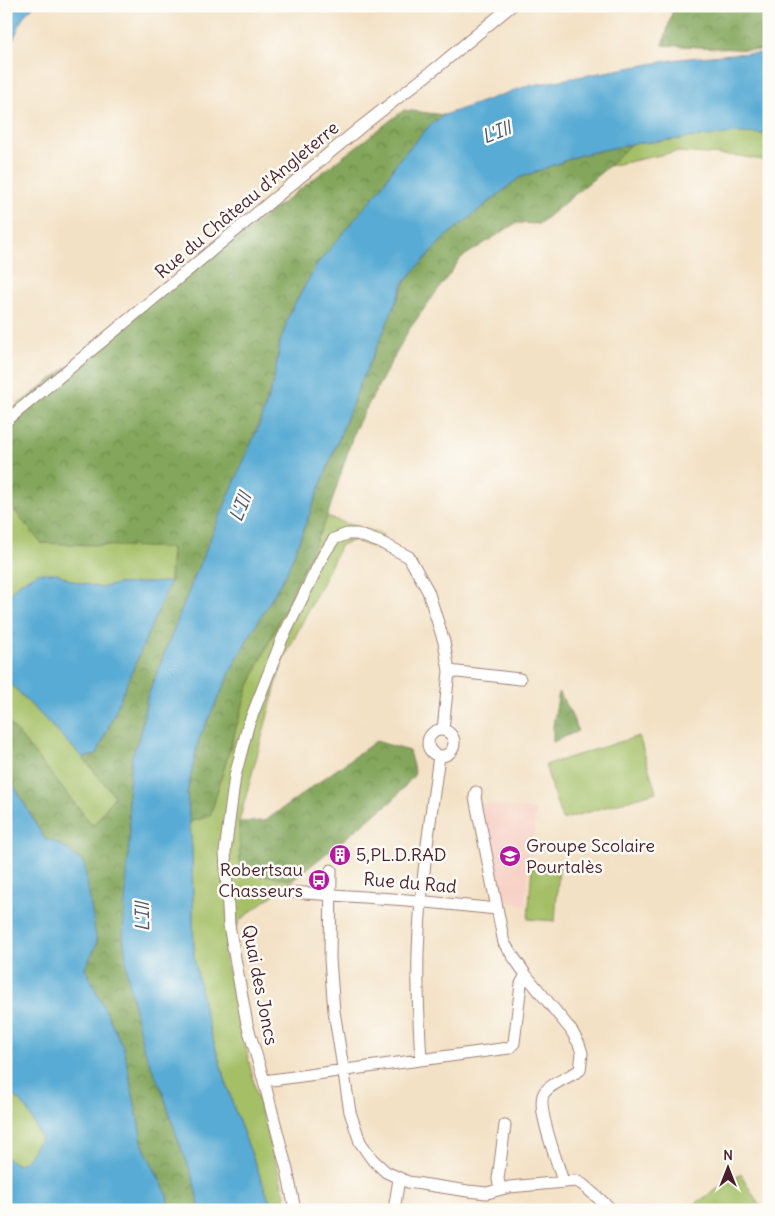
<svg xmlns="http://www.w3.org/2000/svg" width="775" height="1216" font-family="Delius,sans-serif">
<defs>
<pattern id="forest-crowns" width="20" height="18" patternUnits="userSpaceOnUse" patternTransform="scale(1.25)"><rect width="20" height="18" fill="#83a65b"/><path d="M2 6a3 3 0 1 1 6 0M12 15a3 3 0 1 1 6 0" fill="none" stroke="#6d874b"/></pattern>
</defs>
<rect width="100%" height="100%" fill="#fdfcf7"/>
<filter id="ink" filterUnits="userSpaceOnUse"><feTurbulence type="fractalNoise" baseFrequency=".02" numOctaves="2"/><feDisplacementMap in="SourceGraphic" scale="10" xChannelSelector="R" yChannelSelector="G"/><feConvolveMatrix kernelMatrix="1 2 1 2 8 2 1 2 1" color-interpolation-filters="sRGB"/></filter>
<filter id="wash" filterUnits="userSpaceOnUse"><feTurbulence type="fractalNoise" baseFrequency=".0096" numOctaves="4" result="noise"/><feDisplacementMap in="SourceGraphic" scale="20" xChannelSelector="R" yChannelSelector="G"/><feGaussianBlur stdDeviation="1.12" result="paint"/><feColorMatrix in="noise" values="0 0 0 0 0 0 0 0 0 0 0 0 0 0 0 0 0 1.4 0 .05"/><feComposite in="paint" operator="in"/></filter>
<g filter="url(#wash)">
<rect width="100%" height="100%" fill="#f3e1c5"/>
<path fill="#f7d1c6" d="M478,803l58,7 -11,94 -27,-2z"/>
<path fill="#a4bf66" stroke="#776f48" d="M736,133l33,1v27l-30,-5 -64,-4 -66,14 22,-22z
M6,500l35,43 131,4 -2,35 -52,2 -17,4 -29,-7 -15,-8 -40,12 -11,13z
M327,517l56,18 -4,15 -24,-10 -14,5 -59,118 -43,159 1,49 53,9 -53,40 -16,32 32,140 33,118h-16l-38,-99 -29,-94 -12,-60 -2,-109 -3,-26 21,-6 38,-128z
M6,679l77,79 32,38 -22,30 -87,-107z
M639,736l17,56 -94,28 -17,-55z
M532,865l27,2 -4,54 -27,-2z
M6,1087l21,22 14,29 -14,21 -9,6 -12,-7z
M741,1174l21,36h-77z"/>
<path fill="url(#forest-crowns)" stroke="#666243" d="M674,6h95v45l-106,-6z
M404,110l40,5 -13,9 -34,38 -16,26 -30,37 -71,118 -7,41 -14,41 -59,138 -53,135 -6,34 -9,24 -4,40 2,34 33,263 13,41 17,44 7,32h-32l-1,-16 -24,-48 -19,-97 -39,-81 12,-25 -36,-98 -17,-7 -38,-66v-53l87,107 22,-30 -32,-38 14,-4 73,-172 2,-34 -131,-5 -35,-43v-86z
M631,144l-22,22 -70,58 -23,-1 -55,35 -53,73 -53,98 -28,88 -79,171 -38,128 -21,6 -2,-29 12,-54 39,-83 49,-84 73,-188 47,-106 38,-41 74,-59 61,-23z
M559,692l10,17 9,22 -25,11v-16z
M376,741l33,10 6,23 -22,26 -100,80 -53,-9 -1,-49 26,-1z"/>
<path fill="#59abd4" stroke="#526580" d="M6,6h28l-11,11 -17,40z
M769,53v81l-33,-1 -105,11 -51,11 -61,23 -74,59 -41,45 -20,49 -24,53 -73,188 -49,84 -39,83 -12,54 5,55 2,109 12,60 29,94 38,99h-73l-7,-32 -17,-44 -13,-41 -20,-46 -15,-69 -5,-43 7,-105 -2,-34 4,-40 9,-24 6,-34 53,-135 59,-138 14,-41 7,-41 10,-31 28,-49 63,-75 16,-26 34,-38 13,-9 83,-29 151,-27 54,-5z
M37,573h20l15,8 29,7 17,-4 52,-2 -73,172 -14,4 -77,-79v-81l11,-13z
M6,772l38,66 17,7 23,18 13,81 -12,24 39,81 19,97 24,48 1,16h-162v-52l12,7 9,-6 14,-21 -14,-29 -21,-22z"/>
</g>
<g filter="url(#ink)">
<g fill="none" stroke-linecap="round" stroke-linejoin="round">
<g stroke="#9e8078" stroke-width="13">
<path id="minor" d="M6,421l356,-295 78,-61 71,-59
M449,671l71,8
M428 743a13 13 0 1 1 26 0a13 13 0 1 1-26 0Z
M476,792l-1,5 29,146 22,32 45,55 8,14 3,9 -2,17c-9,6 -30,14 -36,23 -9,14 15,72 19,89
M331,870l-1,89 4,52 16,101 10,30 12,17 14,13 22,10 60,9 19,2 22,-6 67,-6 6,3 30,26
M290,892l117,8 90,9
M421,1060c-2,-35 -4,-71 -3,-107 2,-66 12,-131 21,-197
M264,1081l245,-33 5,-5 7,-59 5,-9
M500,1188l-2,-9 7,-54
M295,1210l-8,-40 -23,-89 -17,-57 -18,-99 -4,-73 10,-76 13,-50 34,-87 42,-85 10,-15 13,-5h10l25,9 27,14 19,34 16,51 5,29 -6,59
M394,1210l5,-31"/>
</g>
<use href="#minor" stroke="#fff" stroke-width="11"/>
</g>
</g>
<defs>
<g id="building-disc" transform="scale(1.125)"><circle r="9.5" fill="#b5179e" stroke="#fdfcf7"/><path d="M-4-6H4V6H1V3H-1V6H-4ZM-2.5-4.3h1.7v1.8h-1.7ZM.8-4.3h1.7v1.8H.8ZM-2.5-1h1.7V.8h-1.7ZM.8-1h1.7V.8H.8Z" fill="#fff"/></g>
<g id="school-disc" transform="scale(1.125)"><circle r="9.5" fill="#b5179e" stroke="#fdfcf7"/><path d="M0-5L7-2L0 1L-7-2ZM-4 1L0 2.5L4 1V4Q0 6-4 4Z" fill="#fff"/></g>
<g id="bus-disc" transform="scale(1.125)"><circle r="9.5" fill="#b5179e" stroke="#fdfcf7"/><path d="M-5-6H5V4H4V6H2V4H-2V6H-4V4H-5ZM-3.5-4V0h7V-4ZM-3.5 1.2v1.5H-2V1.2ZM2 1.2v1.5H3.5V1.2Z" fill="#fff"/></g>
</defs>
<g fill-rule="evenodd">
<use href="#building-disc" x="340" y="855"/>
<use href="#school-disc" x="510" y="856"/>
<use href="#bus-disc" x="319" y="880"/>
</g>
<g text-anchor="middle" stroke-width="5" stroke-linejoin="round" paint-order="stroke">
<g font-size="18" fill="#4a1f2b" stroke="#fdfcf7">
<text transform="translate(247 200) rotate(-40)" y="6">Rue du Château d'Angleterre</text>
<text transform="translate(410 883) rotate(5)" y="6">Rue du Rad</text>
<text transform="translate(260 985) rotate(79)" y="6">Quai des Joncs</text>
</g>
<g font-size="18" fill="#4a1f2b" stroke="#fdfcf7" text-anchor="start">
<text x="526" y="852">Groupe Scolaire<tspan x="526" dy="21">Pourtalès</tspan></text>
<text x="356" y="861">5,PL.D.RAD</text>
<text x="303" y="876" text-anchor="end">Robertsau<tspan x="303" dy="21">Chasseurs</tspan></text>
</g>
<g font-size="19" font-style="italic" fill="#50576f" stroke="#fdfcf7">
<text transform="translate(496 132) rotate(-21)" y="7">L'Ill</text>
<text transform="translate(240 507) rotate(-68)" y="7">L'Ill</text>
<text transform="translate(142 917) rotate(-91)" y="7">L'Ill</text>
</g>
</g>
<rect width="775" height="1216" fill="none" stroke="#fdfcf7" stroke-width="25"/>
<g transform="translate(728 1168)" stroke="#fdfcf7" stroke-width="4" paint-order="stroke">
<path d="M0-4L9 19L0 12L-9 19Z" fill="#4a1f2b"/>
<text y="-8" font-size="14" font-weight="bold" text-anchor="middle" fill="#4a1f2b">N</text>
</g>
</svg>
